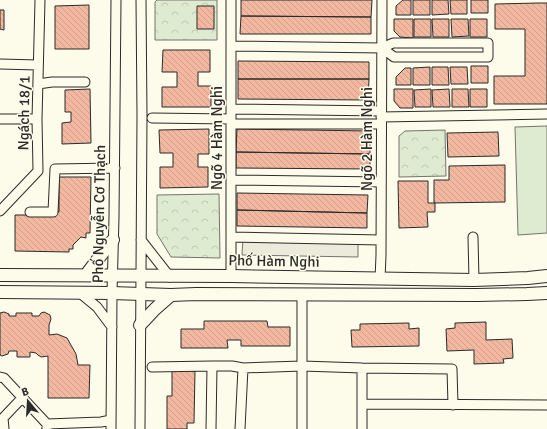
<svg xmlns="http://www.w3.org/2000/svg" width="547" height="429" font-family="Signika,sans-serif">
<defs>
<pattern id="park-crowns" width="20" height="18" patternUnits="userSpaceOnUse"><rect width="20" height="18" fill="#deebd1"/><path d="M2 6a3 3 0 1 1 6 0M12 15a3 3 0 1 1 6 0" fill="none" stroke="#bfcab4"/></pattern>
<pattern id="building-back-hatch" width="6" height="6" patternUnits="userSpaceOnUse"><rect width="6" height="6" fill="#f2b8a0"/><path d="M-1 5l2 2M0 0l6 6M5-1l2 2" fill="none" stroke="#d09e8a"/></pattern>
</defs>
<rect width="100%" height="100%" fill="#fdfbea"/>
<path fill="#deebd1" stroke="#74746e" d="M547,126v107l-29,2 -3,-108z"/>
<path fill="url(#park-crowns)" stroke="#74746e" d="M157,0h60v40h-62v-38z
M445,130l1,46 -47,1v-41l6,-5z
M219,194l1,64 -49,-1 -14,-23v-39z"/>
<path fill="#eceadb" stroke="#74746e" d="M243,238l115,1v18l-116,-2z"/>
<path fill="url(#building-back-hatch)" stroke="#2b2b2b" d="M241,0h131l-1,17 -130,-1z
M403,0h8v15h-15v-9z
M413,0h17v15h-17z
M432,0h16l1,14 -17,1z
M450,0h17v14h-16z
M471,0h17v13h-17z
M539,3h8v101h-53v-28h31v-47h-30v-25z
M89,5v44h-34v-43z
M197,6h17v23h-17z
M0,10h4v20l-4,-1z
M241,16l130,1v17h-131z
M394,19h19v19l-13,-1 -6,-6z
M414,19h17v18h-17z
M432,19h17v18h-16z
M451,19h17l1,17 -17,1z
M470,19h17v18h-17z
M163,50h47v22h-12v14h13v21h-49v-20h15v-15h-15z
M238,61l131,1v17h-131z
M471,66h17v17h-17z
M430,67v18h-17v-17z
M432,67h16l1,18h-17z
M450,67h17l1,17h-17z
M405,68h6v17h-15v-8z
M238,79h131l-1,21 -130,-1z
M90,89l1,54 -29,1v-21l9,-1v-10h-6v-22z
M394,89h19v19h-13l-6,-7z
M431,89v18h-16l-1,-17z
M449,89l1,18h-17l-1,-17z
M452,89h16l1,18h-17z
M470,89h17v18h-17z
M209,129v25h-11v13h10v20l-48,1v-21h13v-14h-13l-1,-23z
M237,129l133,2v23l-134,-2z
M498,132l1,24 -51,1 -1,-24z
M236,152l134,2v15l-134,-1z
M505,165v37l-71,1v-23h15v-14z
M59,177h32l-1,56h-4v5l-5,-1 -8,8v4h-4v3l-54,-1v-36h40v-3h4z
M398,181h30v22h7v9h-8l1,15 -29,1z
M237,193l131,2 -1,18 -130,-3z
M237,210l130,3v15l-130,-2z
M4,312l5,2v2h7v-3h16v3h7l2,-3 3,-1 6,3 1,4 -2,6v10l8,-1 10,4 9,16 2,11h12l-1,33h-41v-42l-7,1 -3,-2 -2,-2 -6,-1v5h-13v-6h-8l-1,3 -6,2 -2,-1v-42z
M204,321h63l1,6h22v19h-49v-6h-14l1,8h-47v-19h23z
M486,322v18l26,-1 1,19 -10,1 1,4 -30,1v-14l-27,1 -1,-22 9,-1v-5z
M409,323v6l10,-1v18l-67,1 -1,-17h9v-6z
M172,370l23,1 -1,52h-7v6h-20v-33h5z"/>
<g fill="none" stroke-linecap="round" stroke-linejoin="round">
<g stroke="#2b2b2b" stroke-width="11">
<path id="minor" d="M231,0v276
M231,46l151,2 11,-5h95v14h-94l-12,-9
M0,64l38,1
M38,84l14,-2h33
M231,109l150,2
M381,117l166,-3
M152,118l79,1
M0,119h37
M231,124h150
M231,180l150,2
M0,211l38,-40 -1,-52 3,-119
M30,212h23l2,-43 60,-1
M231,237l150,3
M473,237l1,43
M141,240l29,37
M380,279l1,-24 1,-255
M80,293l17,14 15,20
M152,367l60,-1
M0,377l4,1 43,46v5
M362,404l185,1
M3,418l20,-21
M3,418l1,11
M47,424l54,-2 10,-2
M111,429l1,-136 2,-76 2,-217
M140,429l2,-314 -1,-115
M211,429l1,-63h20l11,2 59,-2 60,2 90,1 1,36
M240,429l3,-61
M302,429v-134
M362,429v-61"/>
</g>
<g stroke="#2b2b2b" stroke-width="14">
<path id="major" d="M0,275l231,1 243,4 54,-2 19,-2
M86,275l15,-20 12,-15
M0,292l112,1 59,2 25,-1 281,1 50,-1 20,-1
M140,325l15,-16 16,-14"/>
</g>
<use href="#minor" stroke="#fdfbea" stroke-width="9"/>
<use href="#major" stroke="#fdfbea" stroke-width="12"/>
</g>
<g text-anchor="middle" stroke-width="3" stroke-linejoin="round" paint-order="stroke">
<g font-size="15" fill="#2b2b2b" stroke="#fdfbea">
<text transform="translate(24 113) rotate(-89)" y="5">Ngách 18/1</text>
<text transform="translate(217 138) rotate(-90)" y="5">Ngõ 4 Hàm Nghi</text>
<text transform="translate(367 139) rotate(-90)" y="5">Ngõ 2 Hàm Nghi</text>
<text transform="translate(99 214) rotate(-89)" y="5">Phố Nguyễn Cơ Thạch</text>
<text transform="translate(274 261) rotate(1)" y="5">Phố Hàm Nghi</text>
</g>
</g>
<g transform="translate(28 401) rotate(342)" stroke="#fdfbea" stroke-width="3" paint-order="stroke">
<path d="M0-3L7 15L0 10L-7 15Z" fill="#2b2b2b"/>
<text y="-6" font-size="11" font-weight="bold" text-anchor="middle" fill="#2b2b2b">B</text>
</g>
</svg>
